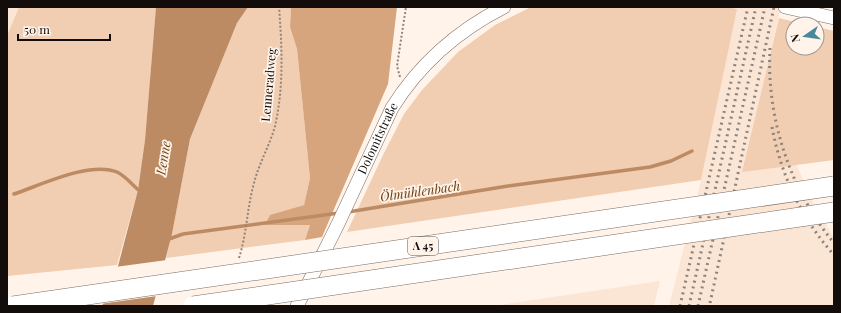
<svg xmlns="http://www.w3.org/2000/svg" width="841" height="313" font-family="'Playfair Display',serif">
<rect width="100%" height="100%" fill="#fff3ea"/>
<path fill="#fbe6d6" d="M7,7h12l-12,29z
M737,7h44l-32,138 44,10 17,42 9,17 15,23v69h-165l32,-126z
M660,281l-6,25h-161z"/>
<path fill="#f1cdb1" d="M19,7h137l-11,133 -7,50 -21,75 -110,11v-240z
M248,7h43l-1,20 7,22 13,129 -6,27 -33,10 -6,10h45l-5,15 -139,18 6,-24 18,-95 47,-116z
M531,7h198l8,2 -36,171 -354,52 37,-79 20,-39 18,-24 36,-38 37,-27z
M779,18l24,6h-10v24h24v-21l17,4v129l-92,12z"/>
<path fill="#d7a57d" d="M291,7h106l-9,77 -66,153 -17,3 5,-15h-45l5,-10 34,-10 6,-27 -13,-129 -7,-22z"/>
<path fill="#bc8b64" d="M156,7h92l-11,16 -47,116 -18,95 -19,72h-51l15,-36 21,-80 7,-50z"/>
<path fill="#fff3ea" d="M167,260l-10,36 -57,8 15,-37z"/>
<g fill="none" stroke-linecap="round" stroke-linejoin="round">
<path stroke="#bc8b64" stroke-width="3.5" d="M14,194c27,-9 76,-33 103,-22 10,5 16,14 24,20
M348,212l160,-26 142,-19 21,-6 21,-10
M166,240l17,-6 156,-21"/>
<g stroke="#7a6d63" stroke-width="14">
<g id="minor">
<path d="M785,7l49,11"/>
<path id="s1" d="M297,306l41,-82 54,-116c28,-45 65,-77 112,-101"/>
</g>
</g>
<path stroke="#8e857f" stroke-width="2" stroke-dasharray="2 2" stroke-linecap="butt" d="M400,77l-3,-11 9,-59
M239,258c8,-25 8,-50 15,-75 5,-20 16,-38 21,-57 9,-39 7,-80 4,-119"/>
<use href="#minor" stroke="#fff" stroke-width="13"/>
<path stroke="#8d847e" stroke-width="3" stroke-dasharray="2 4" stroke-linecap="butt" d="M770,48c-4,69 20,142 64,195
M772,127c9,48 29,91 62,128
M710,303l64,-296
M680,306l68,-299
M689,306l67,-299
M698,306l67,-299"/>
<g stroke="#7a6d63" stroke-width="20" stroke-linecap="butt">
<path id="highway-bridge" d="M13,306l821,-120
M193,306l641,-94"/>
</g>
<use href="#highway-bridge" stroke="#fff" stroke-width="19"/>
</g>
<g text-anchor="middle" stroke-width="3.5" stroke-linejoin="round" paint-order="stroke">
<rect fill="#fff3ea" stroke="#59524d" stroke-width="1" x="408" y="237" width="30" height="18" rx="3"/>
<g font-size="11" font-weight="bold" fill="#120d0a">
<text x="423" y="250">A 45</text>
</g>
<g font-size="12" fill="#120d0a" stroke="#fff3ea">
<text transform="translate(269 85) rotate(-85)" y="4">Lenneradweg</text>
<text dy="4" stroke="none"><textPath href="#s1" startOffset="186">Dolomitstraße</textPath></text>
</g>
<g font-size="13" font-style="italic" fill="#6e3f0f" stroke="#fff3ea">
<text transform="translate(163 158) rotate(-81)" y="5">Lenne</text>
<text transform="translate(420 191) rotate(-8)" y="5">Ölmühlenbach</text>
</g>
</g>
<rect width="841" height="313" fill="none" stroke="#120d0a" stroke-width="16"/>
<g transform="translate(805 36) rotate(257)"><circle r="19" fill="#fff3ea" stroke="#a09790"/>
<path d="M0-3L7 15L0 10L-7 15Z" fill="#488a9b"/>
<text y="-6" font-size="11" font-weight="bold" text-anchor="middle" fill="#120d0a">N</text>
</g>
<path d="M18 34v6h92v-6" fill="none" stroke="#120d0a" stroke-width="2"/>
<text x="24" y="34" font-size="12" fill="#120d0a" stroke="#fff3ea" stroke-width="3" paint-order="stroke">50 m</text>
</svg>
